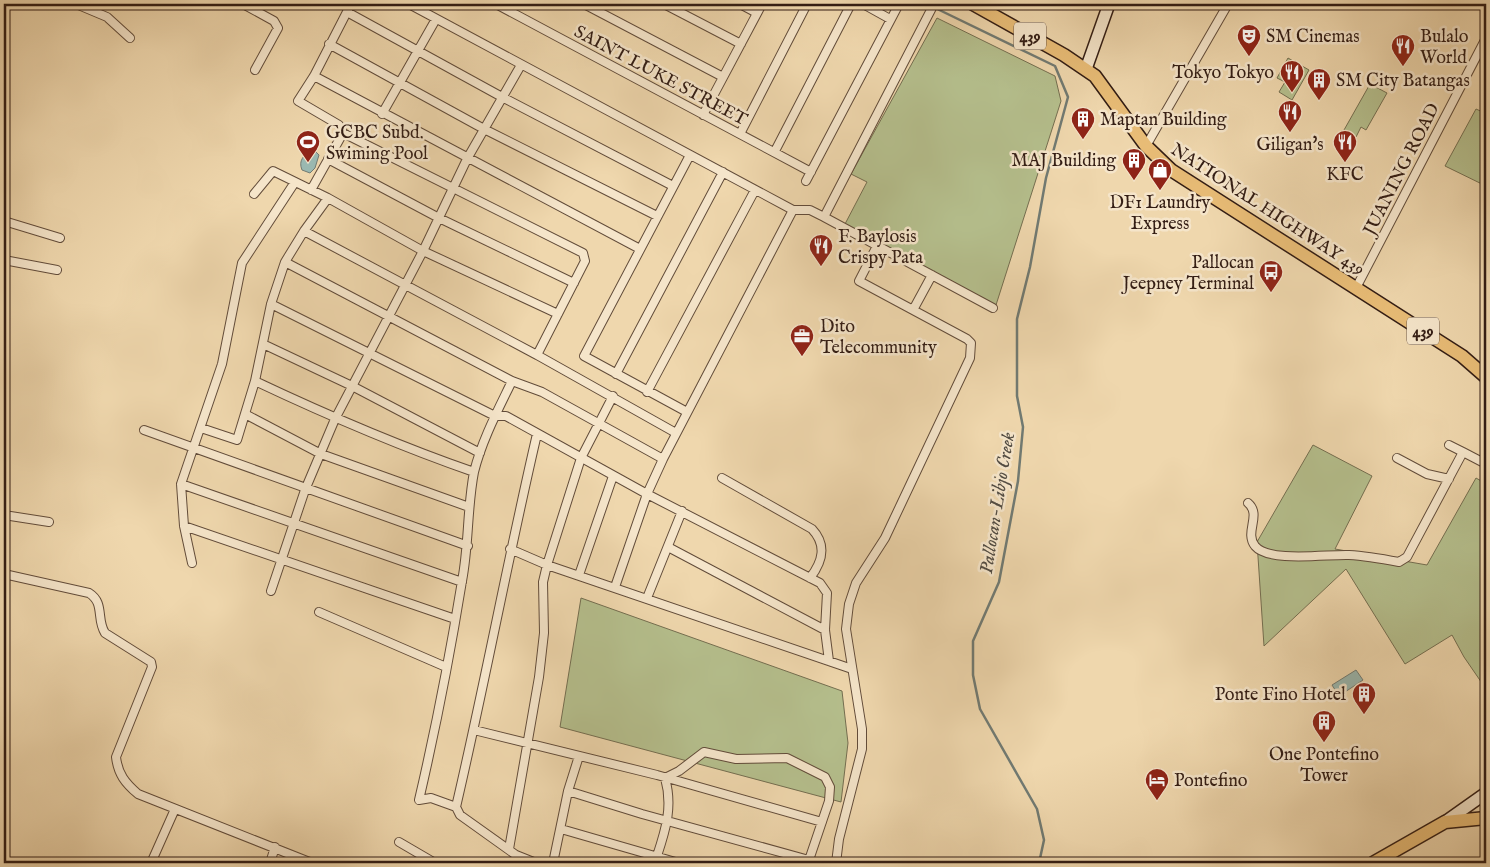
<svg xmlns="http://www.w3.org/2000/svg" width="1490" height="867" font-family="'IM FELL English',serif">
<rect width="100%" height="100%" fill="#efd7ad"/>
<filter id="stains"><feTurbulence type="fractalNoise" baseFrequency=".004" numOctaves="4"/><feColorMatrix values="0 0 0 0 .2 0 0 0 0 .09 0 0 0 0 .02 0 0 0 .5 -.17"/></filter>
<radialGradient id="worn" r=".72"><stop offset=".6" stop-color="#630" stop-opacity="0"/><stop offset="1" stop-color="#630" stop-opacity=".3"/></radialGradient>
<path fill="#b5bf8d" stroke="#746e50" d="M937,18l118,58 6,25 -65,204 -151,-81 22,-42 -16,-8z
M1288,58l21,12 -17,30 -13,-8 6,-10 -8,-4z
M1370,84l17,9 -21,37 -5,-3 -5,10 -12,-7z
M1476,109l9,4 1,-3v76l-41,-20z
M1313,445l59,31 -37,73 92,16 49,-87 7,4 3,23v184l-22,-32 -12,-22 -47,29 -59,-95 -82,77 -7,-104z
M581,598l261,93 6,52 -7,59 -281,-75z"/>
<path fill="#9ab8b0" stroke="#717a72" d="M311,149l3,1 5,5 -4,13 -5,5 -8,-3c-4,-10 2,-14 9,-21z
M1356,670l7,10 -24,16 -7,-11z"/>
<g fill="none" stroke-linecap="round" stroke-linejoin="round">
<path stroke="#717a72" stroke-width="2.5" d="M927,4l128,62 13,31 -22,81 -16,89 -13,52v77l6,31 -5,54 -19,101 -26,59v34l7,34 57,100 7,31 -5,23"/>
<g stroke="#624c3a" stroke-width="10">
<path id="minor" d="M76,4l31,13 23,21
M243,4l31,17 4,7 -23,42
M351,4l-37,72 -16,25 41,24 4,8 240,120 2,8 -48,94
M409,4l384,206h17l14,7 169,91
M496,4l315,168
M584,4l139,73
M664,4l77,40
M740,4l17,9
M863,4l27,15
M347,12l155,85 171,89
M329,44l155,85 173,87
M314,76l326,173
M382,114l54,-95
M703,115l59,-111
M740,134l67,-130
M1146,146l82,-142
M775,151l76,-147
M328,159l111,59 135,65
M806,181l93,-177
M311,190l32,-57
M254,194l19,-23 55,27 95,53 135,63
M824,217l110,-213
M4,221l56,17
M304,231l233,124 139,78
M4,260l53,10
M285,262l227,119 30,11 121,67
M1356,288l130,-250
M271,304l224,112h11l141,78 173,89 7,10 -2,37 4,31
M913,310l19,-35
M263,344l89,42 128,67
M616,374l107,-202
M255,381c72,34 144,65 219,91
M647,392l108,-202
M687,412l-103,-56 106,-201
M245,414l76,40 148,53
M201,428l36,12 18,-59 16,-77 14,-42 19,-31 24,-33
M144,430l324,116
M1449,445l14,7
M1397,458l30,16 22,5
M722,478l90,51c15,16 11,32 -2,49
M181,484l281,98
M1248,503c14,12 -4,29 7,43 14,17 73,8 94,9 18,1 34,4 50,7l8,-5 56,-105 23,12
M4,515l45,7
M184,526l271,93
M668,547l157,83
M510,549l37,16 305,104
M192,563l-8,-37 -3,-42 41,-120 20,-101 53,-81
M4,574l85,19c16,10 7,26 16,40l46,29 1,5 -36,90c2,17 9,26 22,37l174,69
M579,575l34,-99
M615,587l32,-93 16,-35 130,-249
M271,591l34,-101 30,-71 88,-168 44,-92 54,-94
M647,598l35,-87
M319,612l127,55
M474,730l183,45 165,47
M568,791l74,23 167,46
M456,807l-25,-9 -12,2c17,-73 31,-145 43,-219 7,-36 5,-73 12,-109 8,-32 24,-62 38,-91
M561,829l118,34
M399,842l36,21
M509,849l30,-172 5,-44 -1,-51 4,-17 34,-107 32,-62
M657,856c9,-27 16,-50 8,-78l14,-7 25,-19 32,7 51,-1 38,19 5,10 -1,14 -21,62
M151,863l24,-54
M270,863l5,-16
M536,863l-20,-8 -56,-40 -4,-8c29,-124 52,-249 81,-373
M553,863l15,-72 11,-35
M836,863l3,-24 23,-90v-20l-16,-100 3,-25 7,-21 29,-45 85,-180 1,-15 -4,-4 -108,-58 18,-35"/>
</g>
<g stroke="#331d14" stroke-width="14">
<path id="secondary" d="M1086,69l23,-65
M1445,822l41,-29"/>
</g>
<g stroke="#331d14" stroke-width="15">
<path id="primary" d="M973,4l91,51 31,21 51,70 25,24 291,186 24,21
M1373,863l72,-41 41,-4"/>
</g>
<use href="#minor" stroke="#f5e5ca" stroke-width="8"/>
<use href="#secondary" stroke="#f5e5ca" stroke-width="11"/>
<use href="#primary" stroke="#e8bc76" stroke-width="12"/>
</g>
<defs>
<g id="theatre-pin" transform="scale(1.25)"><path d="M0 17L-7.5 6A9.5 9.5 0 1 1 7.5 6Z" fill="#8f2418" stroke="#f5e5ca"/><path d="M-5-5.5Q0-4 5-5.5V0Q5 5 0 6Q-5 5-5 0ZM-3.3-2.5H-1v1.5H-3.3ZM1-2.5H3.3v1.5H1ZM-2.8 1Q0 5.5 2.8 1Z" fill="#fff"/></g>
<g id="restaurant-pin" transform="scale(1.25)"><path d="M0 17L-7.5 6A9.5 9.5 0 1 1 7.5 6Z" fill="#8f2418" stroke="#f5e5ca"/><path d="M-5-6h1v4h1v-4h1v4h1v-4h1v5L-1.5 .5V6h-2V.5L-5-1ZM5-6V6H3V1.5H1.5Q1.5-4 5-6Z" fill="#fff"/></g>
<g id="building-pin" transform="scale(1.25)"><path d="M0 17L-7.5 6A9.5 9.5 0 1 1 7.5 6Z" fill="#8f2418" stroke="#f5e5ca"/><path d="M-4-6H4V6H1V3H-1V6H-4ZM-2.5-4.3h1.7v1.8h-1.7ZM.8-4.3h1.7v1.8H.8ZM-2.5-1h1.7V.8h-1.7ZM.8-1h1.7V.8H.8Z" fill="#fff"/></g>
<g id="stadium-pin" transform="scale(1.25)"><path d="M0 17L-7.5 6A9.5 9.5 0 1 1 7.5 6Z" fill="#8f2418" stroke="#f5e5ca"/><path d="M0-5a6.5 5 0 1 0 0 10a6.5 5 0 1 0 0-10ZM-3.5-1.8h7v3.6h-7Z" fill="#fff"/></g>
<g id="shop-pin" transform="scale(1.25)"><path d="M0 17L-7.5 6A9.5 9.5 0 1 1 7.5 6Z" fill="#8f2418" stroke="#f5e5ca"/><path d="M-5-2.5h2.3a2.7 3.5 0 0 1 5.4 0H5L5.5 6h-11ZM-1.5-2.5h3a1.5 2.3 0 0 0-3 0Z" fill="#fff"/></g>
<g id="bus-pin" transform="scale(1.25)"><path d="M0 17L-7.5 6A9.5 9.5 0 1 1 7.5 6Z" fill="#8f2418" stroke="#f5e5ca"/><path d="M-5-6H5V4H4V6H2V4H-2V6H-4V4H-5ZM-3.5-4V0h7V-4ZM-3.5 1.2v1.5H-2V1.2ZM2 1.2v1.5H3.5V1.2Z" fill="#fff"/></g>
<g id="office-pin" transform="scale(1.25)"><path d="M0 17L-7.5 6A9.5 9.5 0 1 1 7.5 6Z" fill="#8f2418" stroke="#f5e5ca"/><path d="M-6-3h4V-5.5h4V-3h4V5H-6ZM-1-4.5V-3h2v-1.5ZM-6 0V1H6V0Z" fill="#fff"/></g>
<g id="hotel-pin" transform="scale(1.25)"><path d="M0 17L-7.5 6A9.5 9.5 0 1 1 7.5 6Z" fill="#8f2418" stroke="#f5e5ca"/><path d="M-6-4.5h1.5V1H6V5H4.5V3h-9V5H-6ZM-4 0a1.8 1.8 0 1 1 3.6 0ZM.5 0V-2.5h3Q6-2.5 6 0Z" fill="#fff"/></g>
</defs>
<g fill-rule="evenodd">
<use href="#theatre-pin" x="1249" y="36"/>
<use href="#restaurant-pin" x="1403" y="46"/>
<use href="#restaurant-pin" x="1292" y="72"/>
<use href="#building-pin" x="1319" y="80"/>
<use href="#restaurant-pin" x="1290" y="112"/>
<use href="#building-pin" x="1083" y="119"/>
<use href="#stadium-pin" x="308" y="142"/>
<use href="#restaurant-pin" x="1345" y="142"/>
<use href="#building-pin" x="1134" y="160"/>
<use href="#shop-pin" x="1160" y="170"/>
<use href="#restaurant-pin" x="821" y="246"/>
<use href="#bus-pin" x="1271" y="272"/>
<use href="#office-pin" x="802" y="336"/>
<use href="#building-pin" x="1364" y="694"/>
<use href="#building-pin" x="1324" y="722"/>
<use href="#hotel-pin" x="1157" y="780"/>
</g>
<g text-anchor="middle" stroke-width="5" stroke-linejoin="round" paint-order="stroke">
<g fill="#f5e5ca" stroke="#6d594b" stroke-width="1">
<rect x="1014" y="22.5" width="32" height="27" rx="4"/>
<rect x="1407" y="317.5" width="32" height="27" rx="4"/>
</g>
<g font-size="16" font-weight="bold" fill="#331d14">
<text x="1030" y="42">439</text>
<text x="1423" y="337">439</text>
</g>
<g font-size="18" fill="#331d14" stroke="#f5e5ca" text-anchor="start">
<text x="1266" y="42">SM Cinemas</text>
<text x="1420" y="42">Bulalo<tspan x="1420" dy="21">World</tspan></text>
<text x="1274" y="78" text-anchor="end">Tokyo Tokyo</text>
<text x="1336" y="86">SM City Batangas</text>
<text x="1100" y="125">Maptan Building</text>
<text x="326" y="138">GCBC Subd.<tspan x="326" dy="21">Swiming Pool</tspan></text>
<text x="1290" y="150" text-anchor="middle">Giligan's</text>
<text x="1116" y="166" text-anchor="end">MAJ Building</text>
<text x="1345" y="180" text-anchor="middle">KFC</text>
<text x="1160" y="208" text-anchor="middle">DF1 Laundry<tspan x="1160" dy="21">Express</tspan></text>
<text x="838" y="242">F. Baylosis<tspan x="838" dy="21">Crispy Pata</tspan></text>
<text x="1254" y="268" text-anchor="end">Pallocan<tspan x="1254" dy="21">Jeepney Terminal</tspan></text>
<text x="820" y="332">Dito<tspan x="820" dy="21">Telecommunity</tspan></text>
<text x="1346" y="700" text-anchor="end">Ponte Fino Hotel</text>
<text x="1324" y="760" text-anchor="middle">One Pontefino<tspan x="1324" dy="21">Tower</tspan></text>
<text x="1174" y="786">Pontefino</text>
</g>
<g font-size="18" fill="#331d14" stroke="#f5e5ca">
<text transform="translate(661 75) rotate(28)" y="6">SAINT LUKE STREET</text>
<text transform="translate(1401 169) rotate(-63)" y="6">JUANING ROAD</text>
<text transform="translate(1268 209) rotate(33)" y="6">NATIONAL HIGHWAY 439</text>
</g>
<g font-size="19" font-style="italic" fill="#524c43" stroke="#f5e5ca">
<text transform="translate(996 503) rotate(-81)" y="7">Pallocan-Libjo Creek</text>
</g>
</g>
<rect width="1490" height="867" fill="none" stroke="#efd7ad" stroke-width="20"/>
<rect x="5" y="5" width="1480" height="857" fill="none" stroke="#331d14" stroke-width="2.5"/>
<rect x="10" y="10" width="1470" height="847" fill="none" stroke="#331d14"/>
<rect width="100%" height="100%" filter="url(#stains)"/>
<rect width="100%" height="100%" fill="url(#worn)"/>
</svg>
